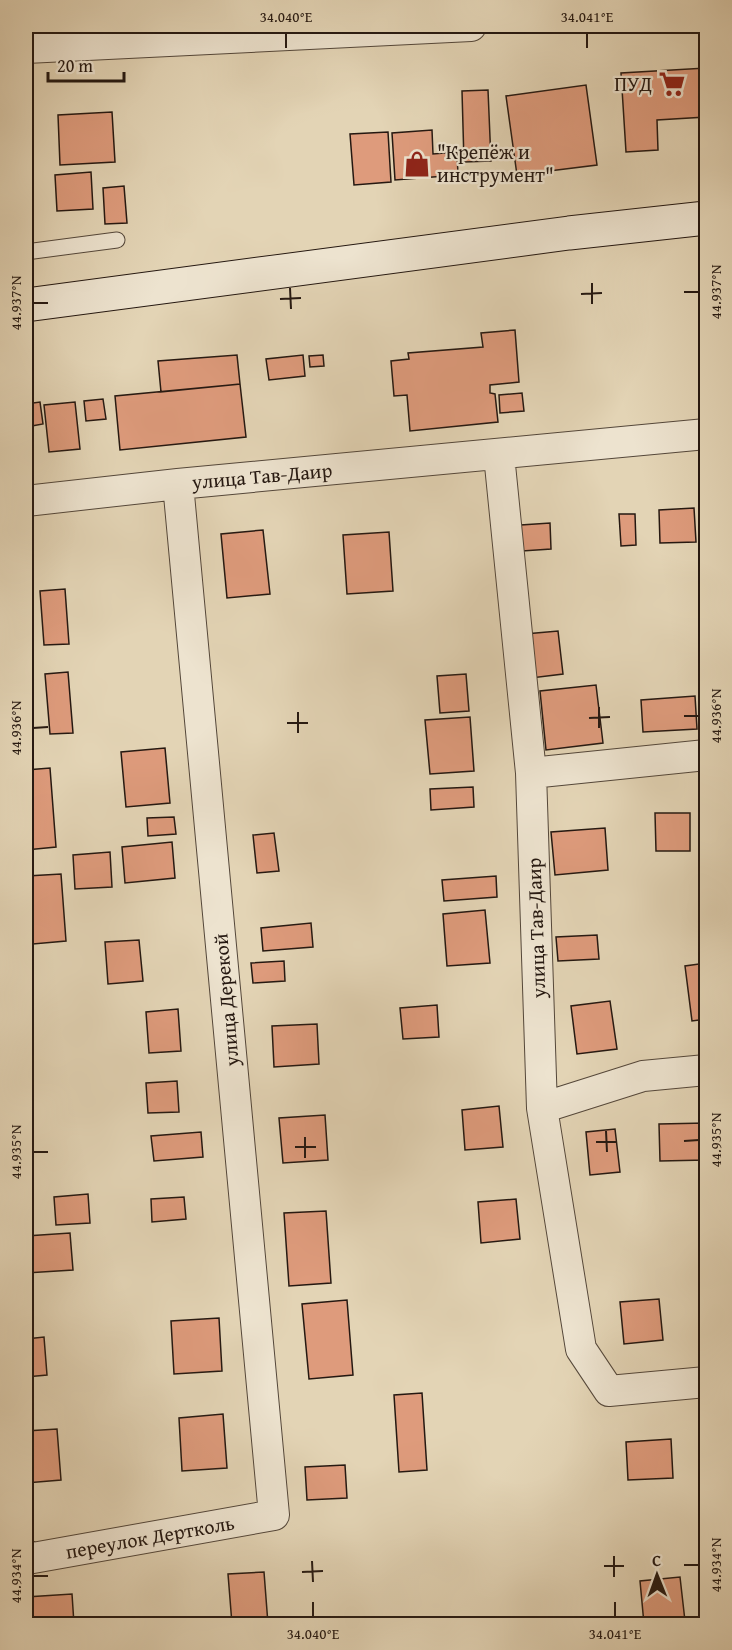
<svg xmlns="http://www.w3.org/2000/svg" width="732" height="1650" font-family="'Gentium Book Plus',serif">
<rect width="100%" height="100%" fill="#e3d4b5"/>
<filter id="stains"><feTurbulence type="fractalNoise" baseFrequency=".00333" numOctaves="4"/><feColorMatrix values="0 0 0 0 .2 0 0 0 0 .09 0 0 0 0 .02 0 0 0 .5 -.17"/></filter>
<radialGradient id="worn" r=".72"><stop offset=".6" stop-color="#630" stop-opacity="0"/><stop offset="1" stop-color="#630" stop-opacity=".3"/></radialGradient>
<path fill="#de9b7c" stroke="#251811" stroke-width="1.5" d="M706,68v49l-49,3 1,30 -32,2 -5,-79z
M586,85l11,80 -80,10 -11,-79z
M488,90l3,71 -27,1 -2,-71z
M112,112l3,50 -55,3 -2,-50z
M432,130l1,24 24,-2 1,23 -63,5 -3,-47z
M388,132l3,50 -37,3 -4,-51z
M91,172l2,37 -36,2 -2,-36z
M124,186l3,37 -22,1 -2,-36z
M515,330l4,52 -29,3v8l5,1 3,28 -88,9 -3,-36 -13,1 -3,-35 18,-2 -1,-6 75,-6 -2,-14z
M237,355l3,29 -79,8 -3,-31z
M303,355l2,21 -36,4 -3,-21z
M323,355l1,11 -14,1 -1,-11z
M240,384l6,53 -126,13 -5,-54z
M522,393l2,18 -24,2 -1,-18z
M103,399l3,20 -20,2 -2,-20z
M40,402l3,22 -17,3v-23z
M75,402l5,47 -31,3 -5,-47z
M694,508l2,34 -36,1 -1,-33z
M619,514h16l1,31 -15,1z
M550,523l1,26 -29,2 -1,-26z
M263,530l7,64 -43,4 -6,-64z
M389,532l4,59 -46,3 -4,-59z
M65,589l4,55 -25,1 -4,-54z
M558,631l5,43 -32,4 -6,-44z
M68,672l5,61 -23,1 -5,-60z
M466,674l3,37 -29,2 -3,-37z
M596,685l7,58 -57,7 -6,-59z
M695,696l2,33 -54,3 -2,-32z
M470,717l4,54 -44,3 -5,-54z
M165,748l5,55 -44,4 -5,-55z
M50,768l6,79 -30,3v-80z
M473,787l1,20 -43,3 -1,-21z
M655,813h35v38h-34z
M174,817l2,17 -28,2 -1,-18z
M605,828l3,42 -53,5 -4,-43z
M274,833l5,38 -22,2 -4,-38z
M172,842l3,36 -50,5 -3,-36z
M110,852l2,35 -37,2 -2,-34z
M61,874l5,67 -33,3 -6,-68z
M496,876l1,21 -53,4 -2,-21z
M485,910l5,53 -43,3 -4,-52z
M311,923l2,24 -50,4 -2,-23z
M597,935l2,24 -41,2 -2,-24z
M139,940l4,41 -35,3 -3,-42z
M284,961l1,20 -32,2 -2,-20z
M706,963v56l-14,2 -7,-55z
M610,1001l7,48 -40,5 -6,-48z
M437,1005l2,32 -36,2 -3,-31z
M178,1009l3,42 -32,2 -3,-41z
M317,1024l2,40 -45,3 -2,-41z
M177,1081l2,31 -31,1 -2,-30z
M499,1106l4,41 -38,3 -3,-40z
M325,1115l3,45 -45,3 -4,-45z
M706,1123v37l-46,1 -1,-37z
M615,1129l5,43 -30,3 -4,-43z
M201,1132l2,25 -49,4 -3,-25z
M26,1193h3l2,32h-5z
M88,1194l2,29 -34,2 -2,-28z
M184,1197l2,22 -34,3 -1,-23z
M516,1199l4,40 -39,4 -3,-41z
M326,1211l5,72 -42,3 -5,-73z
M70,1233l3,37 -47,3v-37z
M659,1299l4,41 -39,4 -4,-42z
M347,1300l6,75 -44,4 -7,-75z
M219,1318l3,53 -48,3 -3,-53z
M44,1337l3,38 -21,2v-38z
M422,1393l5,77 -28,2 -5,-77z
M223,1414l4,54 -45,3 -3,-53z
M57,1429l4,51 -35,3v-52z
M671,1439l2,39 -45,2 -2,-38z
M345,1465l2,33 -40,2 -2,-33z
M264,1572l4,52h-36l-4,-50z
M680,1577l5,44 -41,3 -4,-43z
M72,1594l2,30h-48v-27z"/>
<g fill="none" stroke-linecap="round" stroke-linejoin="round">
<g stroke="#54473a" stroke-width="17">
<path id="lane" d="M26,252l91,-12"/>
</g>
<g stroke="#54473a" stroke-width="32">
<path id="street" d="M26,48l445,-22
M499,455l32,318 11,335 39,241 28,42 97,-9
M26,501l152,-17 528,-50
M531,773l175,-18
M542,1108l101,-32 63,-6
M26,1555l7,3 241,-43 -96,-1031"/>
</g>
<g stroke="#251811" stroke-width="35">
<path id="secondary" d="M26,305l543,-72 137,-15"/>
</g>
<use href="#lane" stroke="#ede3cf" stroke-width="15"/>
<use href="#street" stroke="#ede3cf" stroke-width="30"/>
<use href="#secondary" stroke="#ede3cf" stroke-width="33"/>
</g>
<path fill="none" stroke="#251811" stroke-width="2" d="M286,33v15M587,33v15M592,283v21M290,288l1,21M684,292h15M581,294l21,-1M280,299l21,-1M33,303h15M599,707v21M298,712v21M684,716h15M589,718l21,-1M287,723h21M33,728l15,-1M606,1131l1,21M305,1137v21M684,1141l15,-1M596,1142h21M295,1147h21M33,1152h15M614,1556v21M312,1561l1,21M684,1565h15M604,1566h20M302,1572l21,-1M33,1576h15M313,1602v15M615,1602v15"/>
<defs>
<g id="supermarket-bare" transform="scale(2.07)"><path d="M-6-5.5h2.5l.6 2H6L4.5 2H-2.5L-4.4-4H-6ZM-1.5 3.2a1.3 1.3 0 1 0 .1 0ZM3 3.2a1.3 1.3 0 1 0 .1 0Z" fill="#8f2418" stroke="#ede3cf" stroke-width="2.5" paint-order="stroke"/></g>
<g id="shop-bare" transform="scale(2.07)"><path d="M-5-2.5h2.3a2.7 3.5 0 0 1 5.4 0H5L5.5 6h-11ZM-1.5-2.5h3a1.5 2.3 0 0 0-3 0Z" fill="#8f2418" stroke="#ede3cf" stroke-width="2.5" paint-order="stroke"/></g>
</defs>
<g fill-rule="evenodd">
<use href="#supermarket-bare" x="672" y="84"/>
<use href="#shop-bare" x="417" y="164"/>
</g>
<g text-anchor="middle" stroke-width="4.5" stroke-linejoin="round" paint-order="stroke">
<g font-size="20" fill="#251811" stroke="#ede3cf" text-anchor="end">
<text x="652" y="91">ПУД</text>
<text x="437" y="159" text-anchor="start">"Крепёж и<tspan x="437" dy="23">инструмент"</tspan></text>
</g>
<g font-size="20" fill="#251811" stroke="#ede3cf">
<text transform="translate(262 476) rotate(-5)" y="7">улица Тав-Даир</text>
<text transform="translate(536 928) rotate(-92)" y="7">улица Тав-Даир</text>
<text transform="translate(226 1000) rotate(-95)" y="7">улица Дерекой</text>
<text transform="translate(150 1537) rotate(-10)" y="7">переулок Дертколь</text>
</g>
</g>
<rect width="732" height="1650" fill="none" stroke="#e3d4b5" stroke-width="66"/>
<g transform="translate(657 1575) rotate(359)" stroke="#ede3cf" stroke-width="4.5" paint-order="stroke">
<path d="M0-4.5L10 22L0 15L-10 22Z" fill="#251811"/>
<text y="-9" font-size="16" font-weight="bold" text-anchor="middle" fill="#251811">С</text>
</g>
<path d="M48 72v9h76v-9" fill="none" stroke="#251811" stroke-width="3"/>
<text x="57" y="72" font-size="18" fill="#251811" stroke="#ede3cf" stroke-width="4.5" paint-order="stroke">20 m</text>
<rect x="33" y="33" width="666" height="1584" fill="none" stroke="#251811" stroke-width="2"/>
<g font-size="15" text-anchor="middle" fill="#251811">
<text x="286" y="22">34.040°E</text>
<text x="587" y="22">34.041°E</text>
<text transform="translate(716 292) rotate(-90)" y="5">44.937°N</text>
<text transform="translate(16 303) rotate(-90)" y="5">44.937°N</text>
<text transform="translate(716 716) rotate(-90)" y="5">44.936°N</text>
<text transform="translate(16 728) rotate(-90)" y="5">44.936°N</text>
<text transform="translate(716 1140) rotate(-90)" y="5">44.935°N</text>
<text transform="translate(16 1152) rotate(-90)" y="5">44.935°N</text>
<text transform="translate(716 1565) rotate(-90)" y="5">44.934°N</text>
<text transform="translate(16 1576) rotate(-90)" y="5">44.934°N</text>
<text x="313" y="1639">34.040°E</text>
<text x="615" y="1639">34.041°E</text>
</g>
<rect width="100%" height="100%" filter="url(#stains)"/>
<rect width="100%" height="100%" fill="url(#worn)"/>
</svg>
